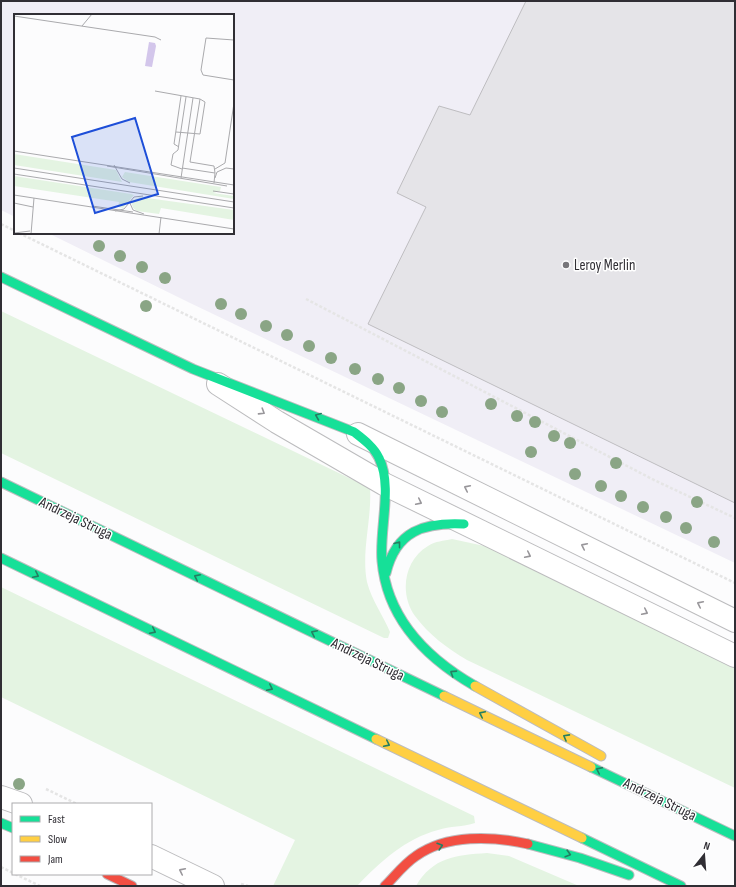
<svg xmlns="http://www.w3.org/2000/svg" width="736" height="887" font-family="'Sofia Sans Condensed',sans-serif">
<rect width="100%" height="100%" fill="#fcfcfd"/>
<path fill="#f0eef6" d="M1,1h734v562l-547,-261 -140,-69h185v-218h-218v202l-14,-7z"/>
<path fill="#e4f4e2" d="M1,311l369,177c2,32 -9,63 -3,94 5,19 16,33 23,50l-2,6h-4l-383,-185z
M452,539l37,8 246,120v121l-268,-128c-20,-12 -38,-25 -52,-44 -16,-22 -11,-56 13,-70 8,-5 15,-5 24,-7z
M1,587l473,229 1,7c-12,4 -25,3 -37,7 -33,9 -57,31 -81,56h-84l22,-46 -294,-143z
M487,853l22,3 70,30h-163c17,-29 40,-31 71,-33z"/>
<path fill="#e5e4e8" stroke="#bebdc0" d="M526,1h209v502l-367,-179 58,-117 -29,-14 42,-87 31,9z"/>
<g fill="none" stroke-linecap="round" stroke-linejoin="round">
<g stroke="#bcbcbe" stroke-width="24">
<path id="street" d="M218,384l59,38 107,62 351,172
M358,434l377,187
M1,797l20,7
M151,856l62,30"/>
</g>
<g stroke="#bcbcbe" stroke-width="11">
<path id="fast" d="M1,277l192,92 161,63
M354,432c9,7 20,15 25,26 14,29 0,72 3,103 5,58 46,98 93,125
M1,482l443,214
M1,558l375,181
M386,573c10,-42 38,-51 78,-49
M591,767l144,69
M1,823l12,5
M582,838l99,48
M528,844l52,14 49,17"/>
</g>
<g stroke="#bcbcbe" stroke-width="11">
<path id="slow" d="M475,686l126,70
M444,696l147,71
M376,739l206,99"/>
</g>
<g stroke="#bcbcbe" stroke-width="11">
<path id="jam" d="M107,874l25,12
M385,886c10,-10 19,-22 31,-30 31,-22 76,-20 112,-12"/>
</g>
<path stroke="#e5e5e5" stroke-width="2.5" stroke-dasharray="3 2" stroke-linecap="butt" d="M1,224l14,7
M19,233l716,350
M306,299l348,181 81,38
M46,789l31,15
M1,867l12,6
M15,874l25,12
M241,884l7,2"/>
<use href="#street" stroke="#fff" stroke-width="22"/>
<use href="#fast" stroke="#16e098" stroke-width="9"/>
<use href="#slow" stroke="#ffcf43" stroke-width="9"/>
<use href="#jam" stroke="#f24e42" stroke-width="9"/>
</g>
<g fill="#8aa585">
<circle cx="99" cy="246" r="6"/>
<circle cx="120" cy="256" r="6"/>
<circle cx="142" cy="267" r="6"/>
<circle cx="165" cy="278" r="6"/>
<circle cx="221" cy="304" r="6"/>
<circle cx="146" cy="306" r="6"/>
<circle cx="241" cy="314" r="6"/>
<circle cx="266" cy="326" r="6"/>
<circle cx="287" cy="335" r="6"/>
<circle cx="309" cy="346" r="6"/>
<circle cx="331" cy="358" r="6"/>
<circle cx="355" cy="369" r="6"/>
<circle cx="378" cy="379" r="6"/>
<circle cx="399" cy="388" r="6"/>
<circle cx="421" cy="401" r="6"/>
<circle cx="491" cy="404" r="6"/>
<circle cx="442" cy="412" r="6"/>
<circle cx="517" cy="416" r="6"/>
<circle cx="535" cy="422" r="6"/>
<circle cx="554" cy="436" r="6"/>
<circle cx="570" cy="443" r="6"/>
<circle cx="531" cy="452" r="6"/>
<circle cx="616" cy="463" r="6"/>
<circle cx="575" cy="474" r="6"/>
<circle cx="601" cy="486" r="6"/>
<circle cx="621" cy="496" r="6"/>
<circle cx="697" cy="502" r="6"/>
<circle cx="643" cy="507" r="6"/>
<circle cx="666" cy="517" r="6"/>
<circle cx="686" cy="528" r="6"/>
<circle cx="714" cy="542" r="6"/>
<circle cx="19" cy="784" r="6"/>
</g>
<defs><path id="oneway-chevron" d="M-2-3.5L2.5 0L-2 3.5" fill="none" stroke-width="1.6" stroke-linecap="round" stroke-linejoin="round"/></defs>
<g stroke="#98969a">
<use href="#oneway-chevron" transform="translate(262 412) rotate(32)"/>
<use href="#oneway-chevron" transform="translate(467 488) rotate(-154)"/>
<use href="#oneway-chevron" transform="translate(419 502) rotate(26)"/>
<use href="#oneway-chevron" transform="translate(584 546) rotate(-154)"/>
<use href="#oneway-chevron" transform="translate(528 555) rotate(26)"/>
<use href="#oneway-chevron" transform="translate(700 604) rotate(-154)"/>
<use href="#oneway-chevron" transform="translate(645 612) rotate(26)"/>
<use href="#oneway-chevron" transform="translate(182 871) rotate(-154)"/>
</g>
<g stroke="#247e61">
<use href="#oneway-chevron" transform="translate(318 416) rotate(-158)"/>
<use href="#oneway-chevron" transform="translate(398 544) rotate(-52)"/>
<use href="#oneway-chevron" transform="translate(36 575) rotate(26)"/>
<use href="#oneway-chevron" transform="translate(197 577) rotate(-154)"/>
<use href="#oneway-chevron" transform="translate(153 631) rotate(26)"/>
<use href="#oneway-chevron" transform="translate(314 633) rotate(-154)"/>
<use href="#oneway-chevron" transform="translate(453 673) rotate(-147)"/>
<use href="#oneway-chevron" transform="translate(270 688) rotate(26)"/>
<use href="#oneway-chevron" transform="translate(482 714) rotate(-154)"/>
<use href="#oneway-chevron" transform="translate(566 737) rotate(-151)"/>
<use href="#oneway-chevron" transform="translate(387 744) rotate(26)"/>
<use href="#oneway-chevron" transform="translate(599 770) rotate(-154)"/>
<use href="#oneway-chevron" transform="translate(440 846) rotate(-17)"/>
<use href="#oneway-chevron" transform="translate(568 854) rotate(16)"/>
</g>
<circle fill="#77767a" stroke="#fff" stroke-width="1.5" cx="566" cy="265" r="4"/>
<g text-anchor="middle" stroke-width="3" stroke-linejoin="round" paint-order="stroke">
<g font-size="15" fill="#302e34" stroke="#fff" text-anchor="start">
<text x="574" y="270">Leroy Merlin</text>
</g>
<g font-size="15" fill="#302e34" stroke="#fff">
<text transform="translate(76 518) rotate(26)" y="5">Andrzeja Struga</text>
<text transform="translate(368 659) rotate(26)" y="5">Andrzeja Struga</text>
<text transform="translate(660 799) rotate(26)" y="5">Andrzeja Struga</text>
</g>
</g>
<g transform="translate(14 14)">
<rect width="220" height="220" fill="#fcfcfd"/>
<path d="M0,140l102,16 6,12 -108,-17zM111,158l96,15 -1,4 -7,2 21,3v3l-105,-17 -7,-5zM0,162l117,18 3,1 -11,13 -5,-1 1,-5 -105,-16zM126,183l94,13v10l-73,-12 -2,6 -22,-3 -4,-3 -2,-7z" fill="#e4f4e2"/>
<path d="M135,28l6,1 1,3 -4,21 -7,-1z" fill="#d3c6eb"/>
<path fill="none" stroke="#aaaaad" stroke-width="1" d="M0,2l141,21 6,3M68,12l10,-12M220,26l-28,-2 -5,32 2,5 31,5M141,77l45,8 -10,63 24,4 1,7M162,118l24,2 5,-32 -5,-3M165,133l-5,-3 7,-48M0,137l220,34M100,151l8,14 8,4M93,152l120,20M0,154l220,34M168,154l33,5 -1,10M168,155l-11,-4 2,-11 5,-4 8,-53M201,155l10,-6 9,-60M0,160l220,34M167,164l12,-80M201,164l2,-6 9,-4 8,1M199,177l21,3M0,181l220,34M115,187l4,9 11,4M0,189l19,4M78,192l41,6M101,197l9,-2 10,-12 9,-1M0,219l16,-2M17,220l3,-36M145,220l2,-17"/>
<path fill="#1d4ed8" fill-opacity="0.15" stroke="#1d4ed8" stroke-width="2" d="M121,104l23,76 -63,19 -23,-76z"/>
<rect width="220" height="220" fill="none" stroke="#302e34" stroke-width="2"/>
</g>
<rect width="736" height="887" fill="none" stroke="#302e34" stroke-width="4"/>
<rect x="12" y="803" width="140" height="72" fill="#ffffff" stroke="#acabae"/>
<rect x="20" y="816" width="20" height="6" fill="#16e098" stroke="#acabae"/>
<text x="48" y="823" font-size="12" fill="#302e34">Fast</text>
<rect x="20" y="836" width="20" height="6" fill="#ffcf43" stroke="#acabae"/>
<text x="48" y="843" font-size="12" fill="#302e34">Slow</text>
<rect x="20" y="856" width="20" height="6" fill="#f24e42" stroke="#acabae"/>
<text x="48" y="863" font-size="12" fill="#302e34">Jam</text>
<g transform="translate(704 855) rotate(17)" stroke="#ffffff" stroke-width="3" paint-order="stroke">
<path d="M0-3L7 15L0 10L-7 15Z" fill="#302e34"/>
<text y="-6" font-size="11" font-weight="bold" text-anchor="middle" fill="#302e34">N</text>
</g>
</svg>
